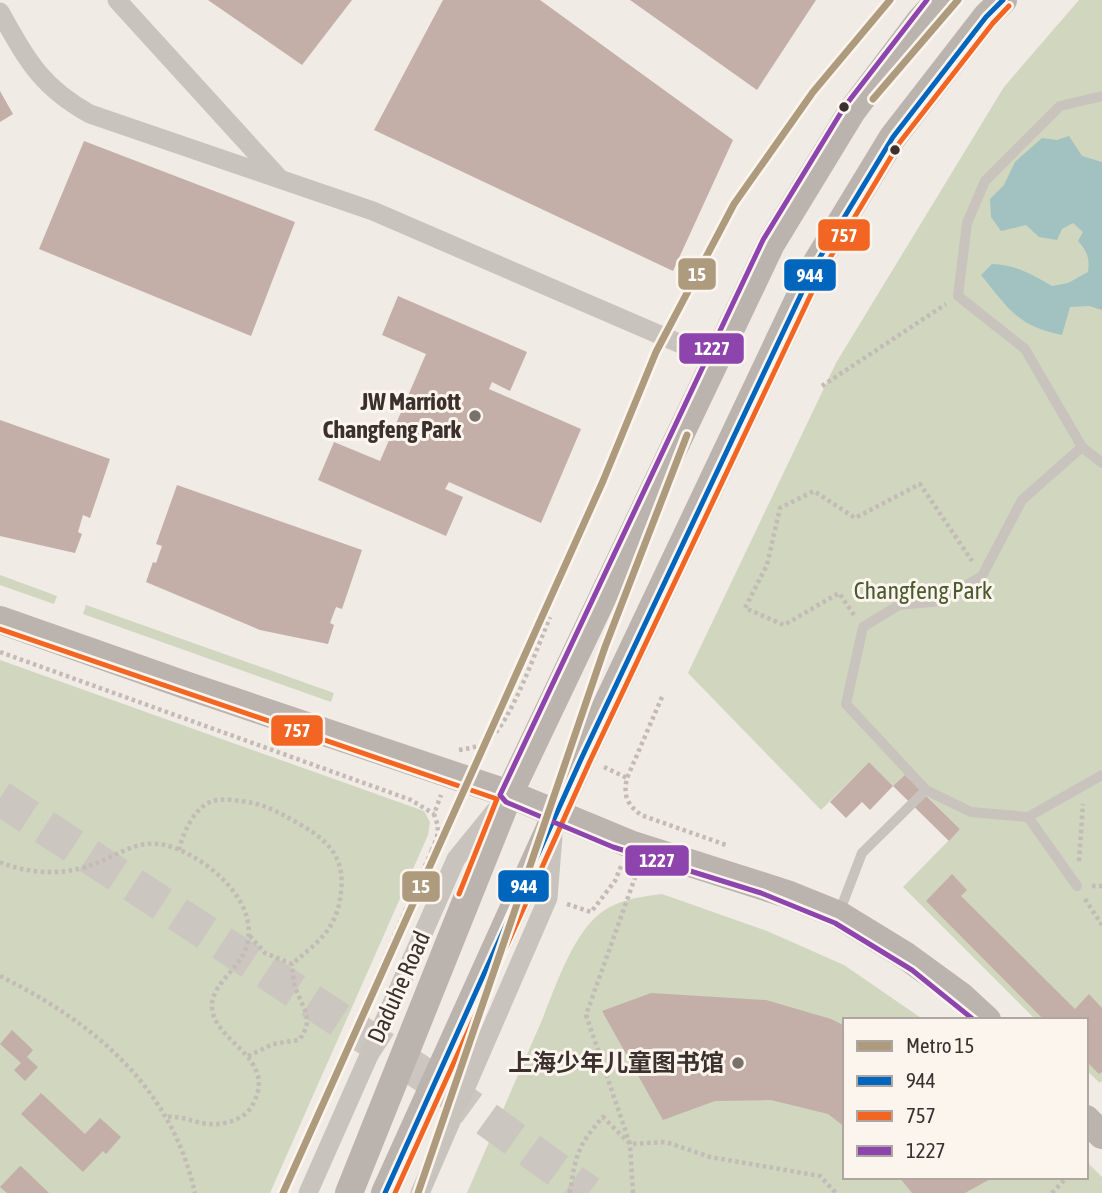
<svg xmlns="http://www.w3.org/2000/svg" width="1102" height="1193" font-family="'Asap Condensed','Noto Sans SC',sans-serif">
<rect width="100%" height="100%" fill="#f0ebe5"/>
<path fill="#d1d6bf" d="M1079,0h23v1081l-2,2 -14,-13v-50h-50l-133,-133 57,-58 -54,-54 -13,11 -24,-24 -48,48 -133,-137 148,-310 168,-276z
M0,575l57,21 -3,8 -54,-19z
M86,605l248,88 -3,9 -248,-88z
M0,660l424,151 6,11 -2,13 -158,358h-270z
M662,894l105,37 77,34 80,55h-79v157h241v-16l16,16v16h-635c25,-58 50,-116 75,-173 13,-32 29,-81 55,-104 18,-16 42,-19 65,-22z"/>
<path fill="#a1c2c1" d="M1069,136l13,20 20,6v148l-13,-4 -19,1 -8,28c-45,-9 -54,-27 -81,-60l11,-11c24,1 40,10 60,22l16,-3 20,-11c2,-14 -1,-21 -10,-31l5,-9 -10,-9 -11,6 -5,11 -18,-3 -13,-12 -25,6 -10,-14 -1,-18 14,-14 11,-23 27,-24 15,2z"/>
<path fill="#c3afa7" d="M208,0h144l-50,65z
M443,0h97l193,140 -60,131 -299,-141z
M630,0h186l-59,90z
M0,91l13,23 -13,8z
M84,141l211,81 -44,114 -212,-87z
M398,296l129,56 -17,39 -18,-9 -3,7 92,40 -40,94 -92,-41 -4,7 18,8 -17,39 -128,-56 16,-38 46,19 46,-107 -44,-19z
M0,420l110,39 -20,59 -7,-3 -5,17 4,2 -7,19 -75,-17z
M177,485l185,65 -20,59 -6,-2 -6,16 4,2 -6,19 -68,-14 -114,-48 7,-20 3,1 6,-17 -6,-2z
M869,762l24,24 -23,24 -8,-8 -16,16 -16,-16z
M905,775l55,54 -11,12 -56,-55z
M952,874l15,16 -6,6 114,113 14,-15 13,14v64l-3,2 -13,-13v-41h-42l-118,-119z
M651,993l115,7 65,19 14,7v101l-17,-13 -57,-14 -56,1 -52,19 -61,-109z
M12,1030l21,20 -6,7 11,10 -13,14 -11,-11 7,-7 -21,-19z
M41,1093l44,41 15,-16 21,19 -15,17 -3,-3 -20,21 -62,-58z
M20,1166l2,1 27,26h-42l-7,-6z
M899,1177h95l-29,16h-53z"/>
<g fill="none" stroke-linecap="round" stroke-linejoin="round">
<path stroke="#ccc6c0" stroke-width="35" stroke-dasharray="35 18" stroke-linecap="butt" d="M0,798l441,288 148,107"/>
<path stroke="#c2bbb6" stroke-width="4.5" stroke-dasharray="3.5 3.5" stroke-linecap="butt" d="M822,386l124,-82
M854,615l-15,-22 -55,32 -39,-17 22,-43 13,-57 34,-17 41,27 65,-34 52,77
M0,652l411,148 23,14
M662,697l-35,81c-4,18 0,26 14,37l85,30
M459,750c12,-2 21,-3 30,-11 22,-16 49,-94 61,-122
M604,767l23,11
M179,850c4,-17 14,-40 31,-48 12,-5 31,-1 43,1 18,4 32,13 48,22 28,16 44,33 40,67 -1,14 -6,28 -14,39 -10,13 -23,23 -35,33l-27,-11 -15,-17
M439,853l-7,-3 5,-13 1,-11 -4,-12 7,-19
M1079,861l4,-57
M0,862c23,10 54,13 78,7 45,-11 61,-41 110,-15 35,18 76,59 55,101 -8,15 -30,31 -31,49 -2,38 67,52 41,100 -6,13 -22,19 -35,20 -19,2 -33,-9 -52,-7
M1092,886h10
M1085,899l17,26
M567,904l24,8 24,-31 7,-17
M0,976c94,47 171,110 195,217
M248,1056l25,-12 26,-4c16,-21 4,-31 -4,-53 -2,-7 -2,-15 -3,-23
M281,1193l151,-343
M570,1193c5,-37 8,-48 33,-76l27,27 36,-2 44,15 110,19 16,17
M633,1193l-3,-49 -44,-129 51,-143
M1052,1193l15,-16"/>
<path stroke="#c9c3be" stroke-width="10" d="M1102,96l-42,10 -75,75 -18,42 -9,73 67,53 57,98 20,16
M926,790l-80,-86 17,-77 36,-22 42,-4 41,-25 40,-76 60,-53
M1028,817l49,69
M839,913l23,-60 64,-63 45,22 57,5 74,-42"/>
<path stroke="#c9c3be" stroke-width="19" d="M117,0l162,178
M0,12c27,48 41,75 90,102l283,97 345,149
M308,1193l148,-334 39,-48
M420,1193l128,-295 5,-62"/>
<path stroke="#bab3ae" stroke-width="28" d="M0,620l185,65 324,109 121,50 157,50 52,21 67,41 55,40 26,24
M1086,1119l16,16
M349,1193l160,-399 262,-550 81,-133 68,-90 19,-21
M385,1193l197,-436 232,-490 79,-130 93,-120 17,-17"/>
<g stroke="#fbf5ee" stroke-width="10">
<path id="bus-1" d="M385,1193l197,-436 232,-490 79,-130 93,-120 17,-17"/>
</g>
<g stroke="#fbf5ee" stroke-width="10">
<path id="bus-2" d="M0,629l497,170 -38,95
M395,1193l195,-432 232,-490 78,-129 93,-119 16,-17"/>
</g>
<g stroke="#fbf5ee" stroke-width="10">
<path id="bus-3" d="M927,0l-82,106 -82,134 -263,555 6,7 107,45 148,46 74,30 77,47 62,50"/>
</g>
<use href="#bus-1" stroke="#0065bd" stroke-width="5"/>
<use href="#bus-2" stroke="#f26522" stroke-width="5"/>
<use href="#bus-3" stroke="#8e44ad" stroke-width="5"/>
<g stroke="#fbf5ee" stroke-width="12">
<path id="metro-1" d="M873,99l85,-99
M283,1193l320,-712 53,-129 78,-148 79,-112 77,-92
M418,1193l187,-546 82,-212"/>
</g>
<use href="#metro-1" stroke="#ae9b7d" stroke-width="7"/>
</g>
<g fill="#3b302b" stroke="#fbf5ee" stroke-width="2.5">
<circle cx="844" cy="107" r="6"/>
<circle cx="895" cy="150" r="6"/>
</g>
<g fill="#7a716c" stroke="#fbf5ee" stroke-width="2.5">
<circle cx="475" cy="416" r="7"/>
<circle cx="738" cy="1063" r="7"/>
</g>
<g text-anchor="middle" stroke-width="6" stroke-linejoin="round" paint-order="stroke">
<g font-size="24" font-weight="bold" fill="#3b302b" stroke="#fbf5ee" text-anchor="end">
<text x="461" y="410">JW Marriott<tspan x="461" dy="28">Changfeng Park</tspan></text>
<text x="724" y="1071">上海少年儿童图书馆</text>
</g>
<g font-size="24" fill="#4a5a2e" stroke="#fbf5ee">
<text x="923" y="599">Changfeng Park</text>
</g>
<g font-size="24" fill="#3b302b" stroke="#fbf5ee">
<text transform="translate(399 987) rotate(-66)" y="8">Daduhe Road</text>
</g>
</g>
<g stroke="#fbf5ee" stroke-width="2.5">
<rect x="817" y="218" width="54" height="34" rx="7" fill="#f26522"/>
<rect x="677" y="257" width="40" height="34" rx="7" fill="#ae9b7d"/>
<rect x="783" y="258" width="54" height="34" rx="7" fill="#0065bd"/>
<rect x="678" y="332" width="67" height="33" rx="7" fill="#8e44ad"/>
<rect x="270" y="714" width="54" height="33" rx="7" fill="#f26522"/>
<rect x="624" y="844" width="66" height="33" rx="7" fill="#8e44ad"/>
<rect x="497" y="869" width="53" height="34" rx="7" fill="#0065bd"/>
<rect x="401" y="870" width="40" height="33" rx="7" fill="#ae9b7d"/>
</g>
<g font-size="19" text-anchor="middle" font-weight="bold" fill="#fff">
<text x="844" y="242">757</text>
<text x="697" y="281">15</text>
<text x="810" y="282">944</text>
<text x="712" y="355">1227</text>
<text x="297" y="737">757</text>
<text x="657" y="867">1227</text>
<text x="524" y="893">944</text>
<text x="421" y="893">15</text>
</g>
<rect x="843" y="1018" width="245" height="161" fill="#fbf5ee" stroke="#aea6a0" stroke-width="2"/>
<rect x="857" y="1041" width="35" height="10" fill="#ae9b7d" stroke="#aea6a0" stroke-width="2"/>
<text x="906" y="1053" font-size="21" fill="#3b302b">Metro 15</text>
<rect x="857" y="1076" width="35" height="10" fill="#0065bd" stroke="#aea6a0" stroke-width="2"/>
<text x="906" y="1088" font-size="21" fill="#3b302b">944</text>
<rect x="857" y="1111" width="35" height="10" fill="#f26522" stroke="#aea6a0" stroke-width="2"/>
<text x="906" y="1123" font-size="21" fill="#3b302b">757</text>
<rect x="857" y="1146" width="35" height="10" fill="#8e44ad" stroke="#aea6a0" stroke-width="2"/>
<text x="906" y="1158" font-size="21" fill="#3b302b">1227</text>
</svg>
